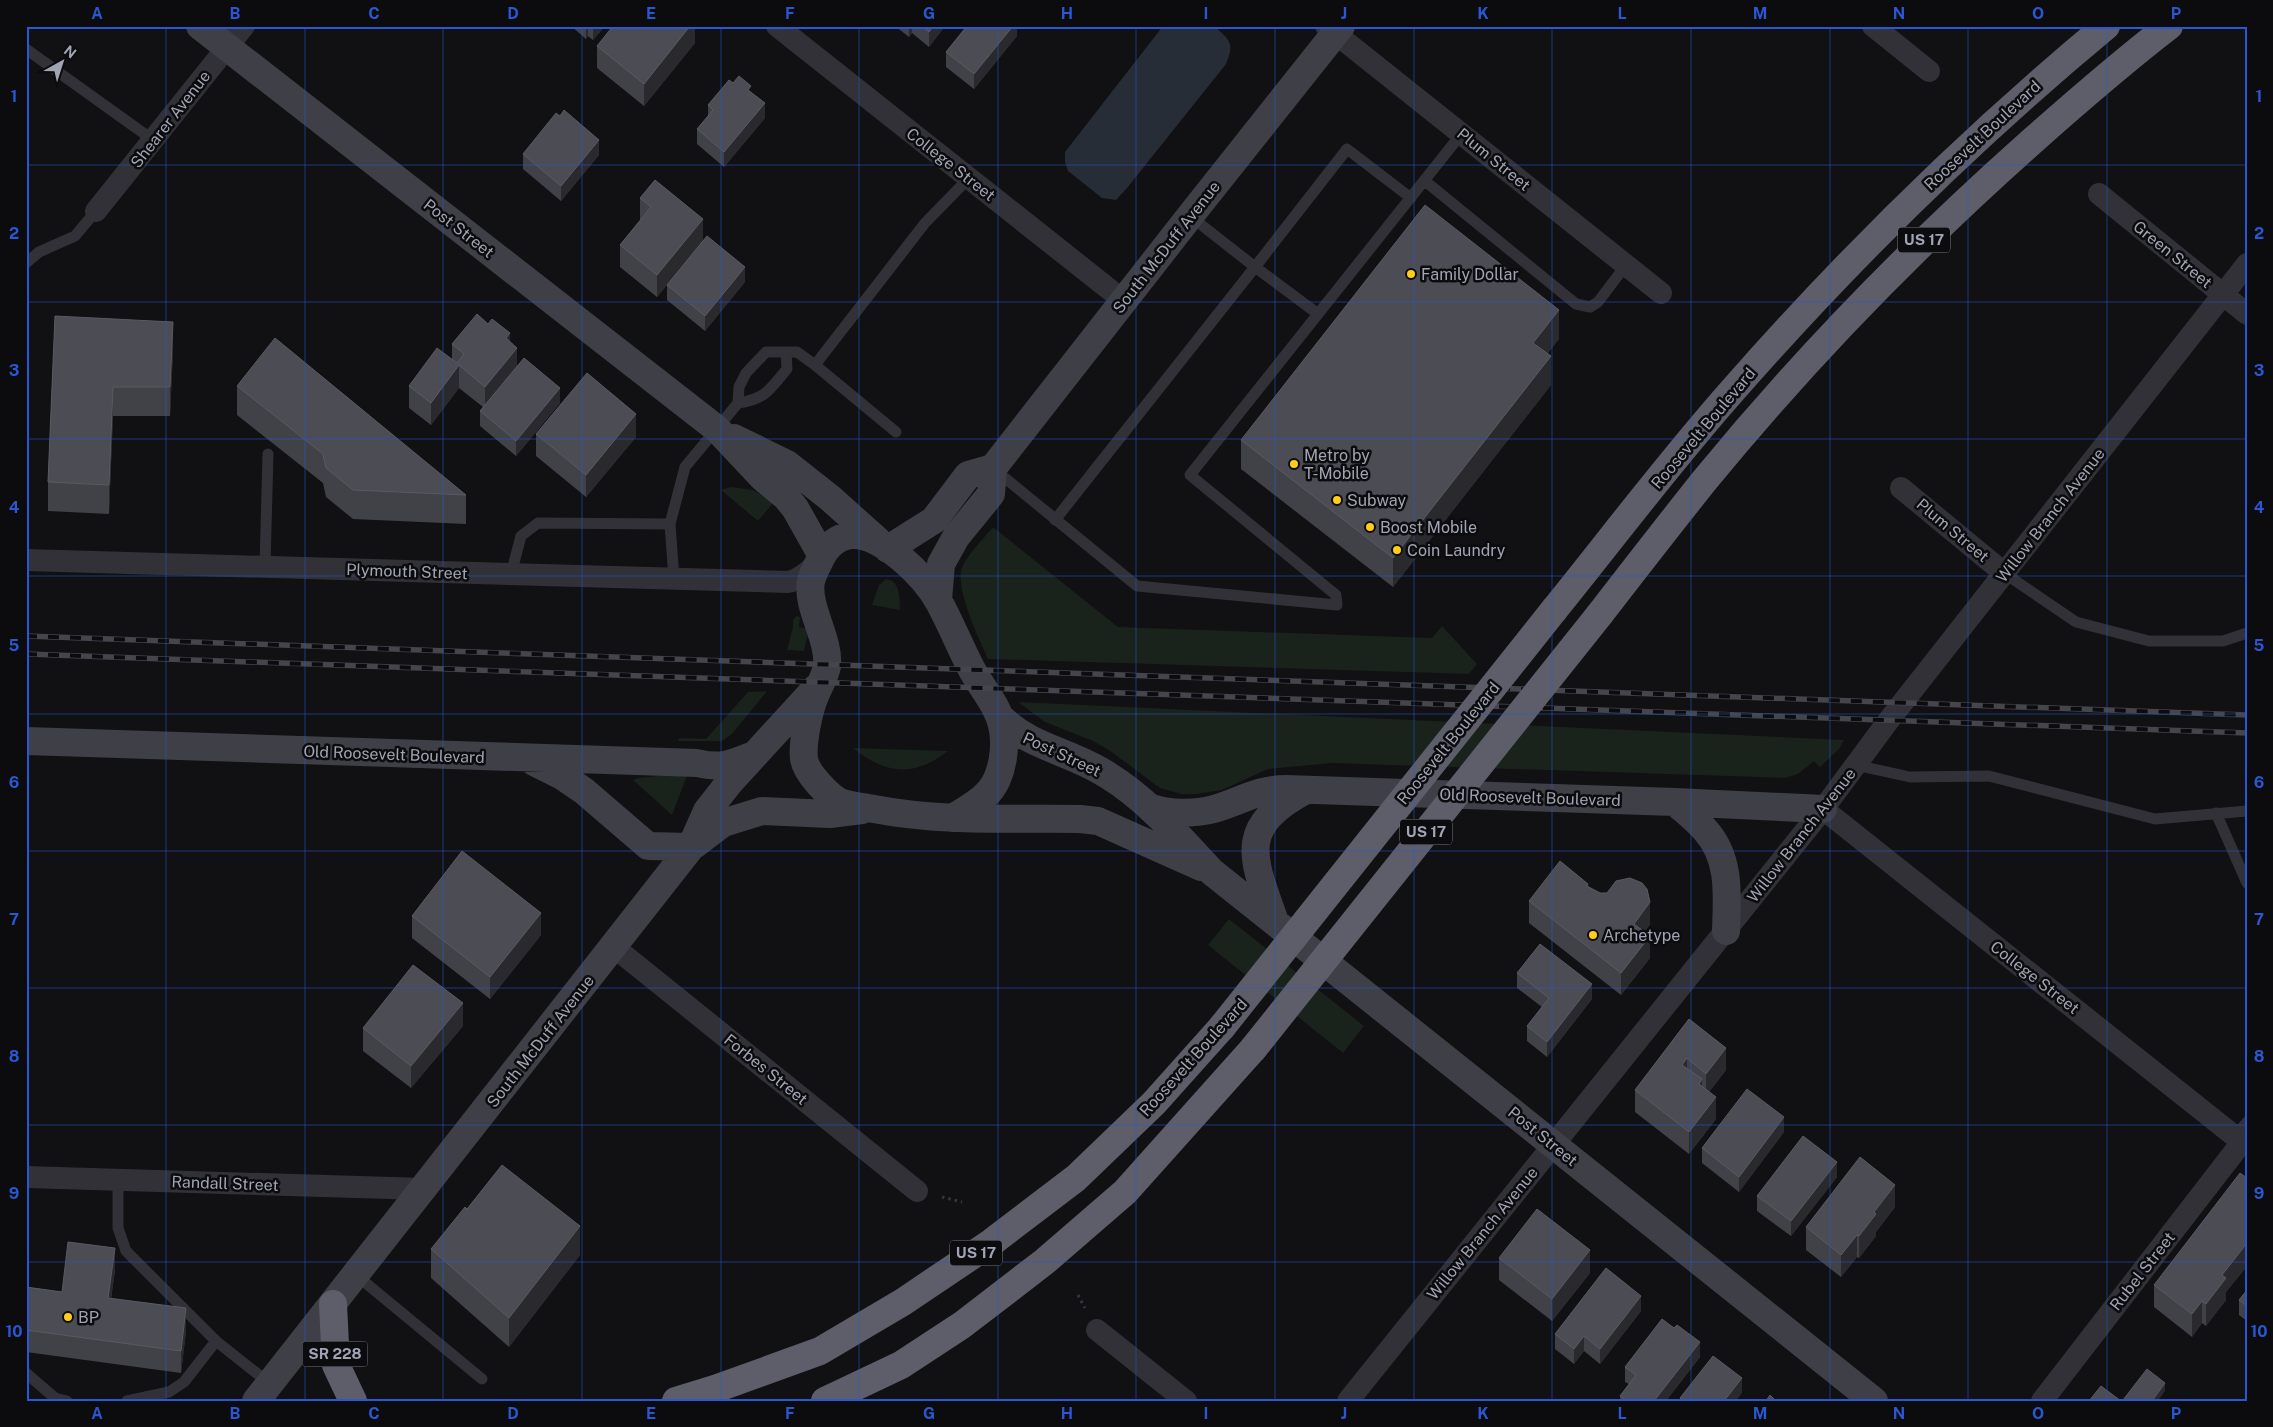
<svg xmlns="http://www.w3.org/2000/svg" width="2273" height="1427" font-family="'Public Sans',sans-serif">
<rect width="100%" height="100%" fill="#111012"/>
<path fill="#1a221c" d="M731,487l22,3 21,12 -16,19 -37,-31z
M993,527l125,100 314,11 10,-12 35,38 -8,10 -481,-15c-9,-20 -31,-66 -27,-88 3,-13 23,-33 32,-44z
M886,579c14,1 14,20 14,31l-28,-5 7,-20z
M796,616l4,1 -1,10 10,2 -5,22 -17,-1 6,-23v-7z
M767,691l-35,43 -10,7h-44l1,-3 27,1 42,-47z
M1018,702l826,38 -5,9 -19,18 -6,-6 -16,13 -13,4 -453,-15 -64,6 -46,21 -26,4h-15l-21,-6 -51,-38 -16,-9 -48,-19z
M853,748l95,3c-35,27 -63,23 -95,-3z
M688,773l-16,42 -39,-35 5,-2z
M1229,919l135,107 -21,27 -135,-108z"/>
<path fill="#262d36" d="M1163,26h51c16,14 21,17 12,38l-99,124 -11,12 -14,-2 -34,-27 -3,-9v-10z"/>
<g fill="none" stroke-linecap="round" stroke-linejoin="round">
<path stroke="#37383e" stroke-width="3" stroke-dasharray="2.5 4" stroke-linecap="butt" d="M942,1197l20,5
M1078,1295l7,13"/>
<path stroke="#313137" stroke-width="11" d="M26,49l127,91
M1425,181l151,123 14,3 8,-5 28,-37
M1190,216l65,51 92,-118 64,49
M26,263l13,-11 36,-16 21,-25
M786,352h11l18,13 81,67
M815,365l110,-142 44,-45
M994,469l143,117 200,19 -1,-10 -146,-120 272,-342
M1055,520l200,-253 63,47
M265,566l3,-112
M2004,573l72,49 73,19h74l24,-8
M511,574l10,-38 17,-13 132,1
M674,579l-4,-55 15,-57 53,-64 1,-16 7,-14 20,-21h20l1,17c-18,21 -21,30 -49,34
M1855,765l55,12 79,-1 166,43 92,-8
M2216,813l31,70
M2235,1136l12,-14
M118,1179v49l8,23 90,90 53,42
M356,1275l126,104
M26,1373l29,25 12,3
M127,1401l42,-9 15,-10 32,-41"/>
<path stroke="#313137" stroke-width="22" d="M777,26l347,275
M1326,26l335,267
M1873,26l56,45
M2099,194l148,120
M96,211l148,-185
M1901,488l103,85
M26,560l762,22c12,-2 22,-12 31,-20
M1823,809l424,337
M614,947l303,244
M26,1177l398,12
M1097,1330l89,71
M1348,1401l475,-592 66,-89 358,-456
M2042,1401l200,-259"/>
<path stroke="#3f4047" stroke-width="28" d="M200,26l517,403 45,48 24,20 9,11 27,48
M734,438l53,26 43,34 47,42
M888,549l46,-29 34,-45 25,-7
M938,600l3,-36 15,-27 35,-43 2,-26 197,-252 151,-190
M1000,717c32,32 72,34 109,59 40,25 71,62 103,96l662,529
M26,741l671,22c25,6 34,1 57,-8
M534,762l28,14 22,15 64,55 43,1
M1675,802c10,9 22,18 31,29 25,28 21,65 20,100
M1152,808c19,6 43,6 62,1 25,-7 44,-20 71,-20l390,13 148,7
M953,818c17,-11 36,-20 44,-39 7,-16 9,-38 5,-54 -5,-21 -21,-38 -31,-57 -11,-21 -20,-44 -32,-66 -14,-25 -57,-69 -88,-67 -14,2 -25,12 -31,25 -3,6 -7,13 -9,21 -5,26 19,58 16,85 -2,11 -8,20 -12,30 -6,14 -13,47 -11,63 2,14 26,39 38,44 10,3 22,4 32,6 67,13 137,9 206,10l18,2 103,46
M694,845l29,-22 39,-12 68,3 32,-4
M1275,922c-22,-64 -40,-94 31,-132
M256,1401l435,-554 16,-36 22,-28 87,-95"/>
<path stroke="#5d5e69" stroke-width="28" d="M1554,610c59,-73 116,-149 179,-220 115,-131 239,-253 373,-364
M1600,614c34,-44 69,-89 104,-133 99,-121 209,-234 326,-338 45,-40 91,-80 139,-117
M333,1304l3,61 17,36
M676,1401l39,-12 105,-38 83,-49 89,-60 84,-64 78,-75 68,-76
M825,1401l76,-36 61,-40 82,-63 81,-70 128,-143"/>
<g stroke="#44454d" stroke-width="5.5">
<path id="rail" d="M26,636l2221,79
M26,654l2221,79"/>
</g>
<use href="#rail" stroke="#0c0b0d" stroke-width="4" stroke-dasharray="11" stroke-linecap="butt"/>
<path stroke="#5d5e69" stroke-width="28" d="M1222,1027l332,-417
M1253,1049l347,-435"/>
</g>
<path fill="#414148" d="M571,26h34l-12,14 -5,-4 -2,3z
M695,26v17l-51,63 -47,-38v-22z
M895,26h50l-16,21 -17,-14 -3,4z
M1017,26v10l-43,53 -28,-22v-15z
M733,83l18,9 14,26 -41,49 -27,-23v-15l11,-13v-11z
M560,116l39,39 -38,46 -38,-32v-15z
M640,198l63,43 42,41 -40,49 -38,-31v-15l-10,12 -37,-30v-22l20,-24z
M55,316l118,35 -3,65h-57l-4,98 -61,-3v-29z
M1559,339l-12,15 4,31 -158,202 -152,-118v-29z
M510,342l7,23 43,38 -44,53 -36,-30v-15l3,-4 -24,-19 -28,37 -22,-17v-22l43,-27v-15z
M237,386l229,109v29l-113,-5 -27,-22 -3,-14 -86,-68z
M536,434l100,3 -50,60 -50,-41z
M1588,887l62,37 -5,8 5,26 -29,37 -92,-72v-22z
M412,916l129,19 -51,64 -78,-61z
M1517,973l75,26 -45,58 -20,-16v-15l15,-19 -25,-19z
M1689,1019l37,51 -17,22 7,27 -27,35 -54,-42v-22z
M463,1026l-52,62 -48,-37v-23z
M1784,1132l-45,60 -37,-29v-15z
M1837,1177l-46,59 -34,-25v-15z
M2247,1178v88l-21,26v8l-20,26 -4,-3 -10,14 -38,-30v-22z
M1895,1207l-19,25v4l-17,22 -2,-1 -16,20 -35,-27v-23z
M431,1249l149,6 -71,92 -78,-69z
M1499,1258l91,15 -38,48 -53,-41z
M115,1270l-4,29 75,32 -5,42 -155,-21v-65l36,5z
M2247,1290v31l-8,-6v-15z
M1641,1311l-41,53 -16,-13 -10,13 -19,-15v-15z
M1700,1357l-34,44h-46v-5l9,-12 -4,-2v-15z"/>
<path fill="#2a292e" d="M586,26h2v10l-2,3z
M593,26h12l-12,14z
M690,26h5v17l-51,63v-22z
M909,26h3v7l-3,4z
M933,26h12l-16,21v-15z
M1013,26h4v10l-43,53v-15z
M765,103v15l-41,49v-15z
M599,140v15l-38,46v-15z
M703,219v23l-46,55v-22z
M745,267v15l-40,49v-15z
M1559,310v29l-26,33v-29z
M173,322v29l-3,65v-29z
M510,333v23l-4,-18z
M517,348v22l-32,39v-22z
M1551,356v29l-158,202v-29z
M459,365v23l-28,37v-22z
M113,387v29l-4,98v-29z
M560,388v15l-44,53v-15z
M636,414v23l-50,60v-22z
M1650,902v22l-16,22v-22z
M541,913v22l-51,64v-22z
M1650,936v22l-29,37v-22z
M1592,984v15l-45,58v-15z
M463,1003v23l-52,62v-22z
M1726,1048v22l-20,26v-22z
M1687,1058v23l-5,-16z
M1702,1079v23l-3,-18z
M1716,1097v22l-27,35v-22z
M1784,1117v15l-45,60v-15z
M1837,1162v15l-46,59v-15z
M1895,1185v22l-19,25v4l-17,22v-22l15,-24z
M580,1226v29l-71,92v-29z
M1857,1235v22l-16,20v-22z
M2247,1243v23l-21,26v8l-20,26v-22l16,-29z
M115,1248v22l-7,50v-22z
M1590,1250v23l-38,48v-22z
M1641,1296v15l-41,53v-15z
M2202,1301v22l-10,14v-23z
M186,1308v23l-5,42v-22z
M1584,1336v15l-10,13v-15z
M1700,1342v15l-34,44h-12z
M1742,1378v15l-6,8h-12z
M2165,1383v8l-7,10h-6z"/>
<path fill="#4b4c54" stroke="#595a63" d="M613,26h77l-46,58 -47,-38z
M922,26h11l-4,6z
M967,26h46l-39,48 -28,-22z
M739,76l12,10 -3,4 17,13 -41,49 -27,-23 16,-19 -5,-5 21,-25 4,3z
M564,110l35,30 -38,46 -38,-32 33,-41 4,3z
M655,180l48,39 -46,56 -37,-30 31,-38 -11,-9z
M1425,205l134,105 -26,33 18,13 -158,202 -152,-118z
M707,236l38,31 -40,49 -38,-31z
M477,314l11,10 4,-5 18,14 -4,5 11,10 -32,39 -26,-22 -28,38 -22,-17 28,-38 20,15 7,-9 -12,-10z
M55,316l118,6 -3,65h-57l-4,98 -61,-3z
M275,338l191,157 -113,-5 -27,-22 -3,-14 -86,-68z
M524,358l36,30 -44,53 -36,-30z
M587,373l49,41 -50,61 -50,-41z
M462,851l79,62 -51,64 -78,-61z
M1560,861l28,23 -1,2 13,7h7l9,-12 14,-3 12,5 5,6 3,13 -16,22 16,12 -29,37 -92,-72z
M1540,944l52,40 -45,58 -20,-16 22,-28 -32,-25z
M413,965l50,38 -52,63 -48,-38z
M1689,1019l37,29 -20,26 -19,-16 -5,7 20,14 -3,5 17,13 -27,35 -54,-42z
M1747,1089l37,28 -45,60 -37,-29z
M1803,1136l34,26 -46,59 -34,-25z
M1860,1157l35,28 -21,27 2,2 -17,22 -2,-1 -16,20 -35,-28z
M502,1165l78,61 -71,92 -78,-69 34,-42 2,2z
M2240,1173l7,5v65l-25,32 4,3 -20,26 -4,-3 -10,13 -38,-29z
M1537,1209l53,41 -38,49 -53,-41z
M68,1242l47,6 -7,50 78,10 -5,43 -155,-21v-43l36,5z
M1606,1268l35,28 -41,53 -16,-13 -10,13 -19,-15z
M2247,1290v16l-8,-6z
M1662,1319l12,9 3,-3 23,17 -46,59h-27l-7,-5 16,-21 -11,-8z
M1713,1356l29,22 -18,23h-41l-3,-3z
M2147,1369l18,14 -13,18h-28l-1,-1z
M2101,1386l20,15h-32z
M1770,1395l6,6h-10z"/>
<path fill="none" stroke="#2a57d4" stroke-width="1" stroke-opacity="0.55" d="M166,26v1375M305,26v1375M443,26v1375M582,26v1375M721,26v1375M859,26v1375M998,26v1375M1136,26v1375M1275,26v1375M1414,26v1375M1552,26v1375M1691,26v1375M1830,26v1375M1968,26v1375M2107,26v1375M26,165h2221M26,302h2221M26,439h2221M26,576h2221M26,714h2221M26,851h2221M26,988h2221M26,1125h2221M26,1262h2221"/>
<g fill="#ffce1b" stroke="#0c0b0d" stroke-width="2">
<circle cx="1411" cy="274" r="5"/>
<circle cx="1294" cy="464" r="5"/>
<circle cx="1337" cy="500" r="5"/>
<circle cx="1370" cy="527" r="5"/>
<circle cx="1397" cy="550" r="5"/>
<circle cx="1593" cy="935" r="5"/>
<circle cx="68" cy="1317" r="5"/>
</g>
<g text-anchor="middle" stroke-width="5" stroke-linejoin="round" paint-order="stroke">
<g fill="#0c0b0d" stroke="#747682" stroke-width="1">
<rect x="1898" y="227.5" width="52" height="25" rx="4"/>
<rect x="1400" y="819.5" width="52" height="25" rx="4"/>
<rect x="950" y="1240.5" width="52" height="25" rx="4"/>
<rect x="302.5" y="1341.5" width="65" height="25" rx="4"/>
</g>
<g font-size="15" font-weight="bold" fill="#a0a4b4">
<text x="1924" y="245">US 17</text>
<text x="1426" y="837">US 17</text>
<text x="976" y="1258">US 17</text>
<text x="335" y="1359">SR 228</text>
</g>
<g font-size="16" fill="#a0a4b4" stroke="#0c0b0d">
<text transform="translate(170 119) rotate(-52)" y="6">Shearer Avenue</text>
<text transform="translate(1982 135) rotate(-43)" y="6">Roosevelt Boulevard</text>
<text transform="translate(1494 159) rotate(39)" y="6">Plum Street</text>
<text transform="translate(951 164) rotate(38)" y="6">College Street</text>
<text transform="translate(459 228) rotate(38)" y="6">Post Street</text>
<text transform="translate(1166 247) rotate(-52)" y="6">South McDuff Avenue</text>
<text transform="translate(2173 254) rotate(39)" y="6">Green Street</text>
<text transform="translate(1703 428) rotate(-50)" y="6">Roosevelt Boulevard</text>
<text transform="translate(2050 515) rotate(-52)" y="6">Willow Branch Avenue</text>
<text transform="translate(1953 530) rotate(40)" y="6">Plum Street</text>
<text transform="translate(407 571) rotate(2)" y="6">Plymouth Street</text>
<text transform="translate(1448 743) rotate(-51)" y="6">Roosevelt Boulevard</text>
<text transform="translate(394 754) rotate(2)" y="6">Old Roosevelt Boulevard</text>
<text transform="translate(1062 754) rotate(25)" y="6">Post Street</text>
<text transform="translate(1530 797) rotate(2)" y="6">Old Roosevelt Boulevard</text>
<text transform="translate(1801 835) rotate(-52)" y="6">Willow Branch Avenue</text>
<text transform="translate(2035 977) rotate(38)" y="6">College Street</text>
<text transform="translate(540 1041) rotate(-52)" y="6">South McDuff Avenue</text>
<text transform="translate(1193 1057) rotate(-48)" y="6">Roosevelt Boulevard</text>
<text transform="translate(766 1069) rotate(39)" y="6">Forbes Street</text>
<text transform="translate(1543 1136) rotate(39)" y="6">Post Street</text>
<text transform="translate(225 1183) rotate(2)" y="6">Randall Street</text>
<text transform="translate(1482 1233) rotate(-51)" y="6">Willow Branch Avenue</text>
<text transform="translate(2142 1271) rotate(-52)" y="6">Rubel Street</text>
</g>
<g font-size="16" fill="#a0a4b4" stroke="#0c0b0d" text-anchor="start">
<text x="1421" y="280">Family Dollar</text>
<text x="1304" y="461">Metro by<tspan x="1304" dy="18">T-Mobile</tspan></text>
<text x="1347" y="506">Subway</text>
<text x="1380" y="533">Boost Mobile</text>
<text x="1407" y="556">Coin Laundry</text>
<text x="1603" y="941">Archetype</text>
<text x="78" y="1323">BP</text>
</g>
</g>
<rect width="2273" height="1427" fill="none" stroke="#0c0b0d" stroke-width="55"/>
<g transform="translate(62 62) rotate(39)" stroke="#0c0b0d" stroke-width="4" paint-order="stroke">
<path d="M0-4L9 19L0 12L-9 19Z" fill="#a0a4b4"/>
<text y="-8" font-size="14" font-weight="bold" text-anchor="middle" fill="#a0a4b4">N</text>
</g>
<rect x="28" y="28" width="2218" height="1372" fill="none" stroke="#2a57d4" stroke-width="2"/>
<g font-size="16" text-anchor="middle" font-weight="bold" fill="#2a57d4">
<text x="97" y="19">A</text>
<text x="235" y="19">B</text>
<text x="374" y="19">C</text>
<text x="513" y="19">D</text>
<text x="651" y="19">E</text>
<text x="790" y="19">F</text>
<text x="929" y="19">G</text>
<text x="1067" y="19">H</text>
<text x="1206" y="19">I</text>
<text x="1344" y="19">J</text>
<text x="1483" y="19">K</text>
<text x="1622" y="19">L</text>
<text x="1760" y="19">M</text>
<text x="1899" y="19">N</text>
<text x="2038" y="19">O</text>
<text x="2176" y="19">P</text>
<text x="14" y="102">1</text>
<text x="2259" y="102">1</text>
<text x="14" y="239">2</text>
<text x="2259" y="239">2</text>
<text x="14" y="376">3</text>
<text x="2259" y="376">3</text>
<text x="14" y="513">4</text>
<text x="2259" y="513">4</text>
<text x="14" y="651">5</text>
<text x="2259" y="651">5</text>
<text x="14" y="788">6</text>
<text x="2259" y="788">6</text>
<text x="14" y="925">7</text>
<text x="2259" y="925">7</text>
<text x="14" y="1062">8</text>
<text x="2259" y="1062">8</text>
<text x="14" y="1199">9</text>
<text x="2259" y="1199">9</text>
<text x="14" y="1337">10</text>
<text x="2259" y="1337">10</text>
<text x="97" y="1419">A</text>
<text x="235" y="1419">B</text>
<text x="374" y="1419">C</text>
<text x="513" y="1419">D</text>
<text x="651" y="1419">E</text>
<text x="790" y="1419">F</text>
<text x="929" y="1419">G</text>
<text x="1067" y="1419">H</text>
<text x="1206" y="1419">I</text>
<text x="1344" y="1419">J</text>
<text x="1483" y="1419">K</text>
<text x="1622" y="1419">L</text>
<text x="1760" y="1419">M</text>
<text x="1899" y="1419">N</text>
<text x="2038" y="1419">O</text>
<text x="2176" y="1419">P</text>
</g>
</svg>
